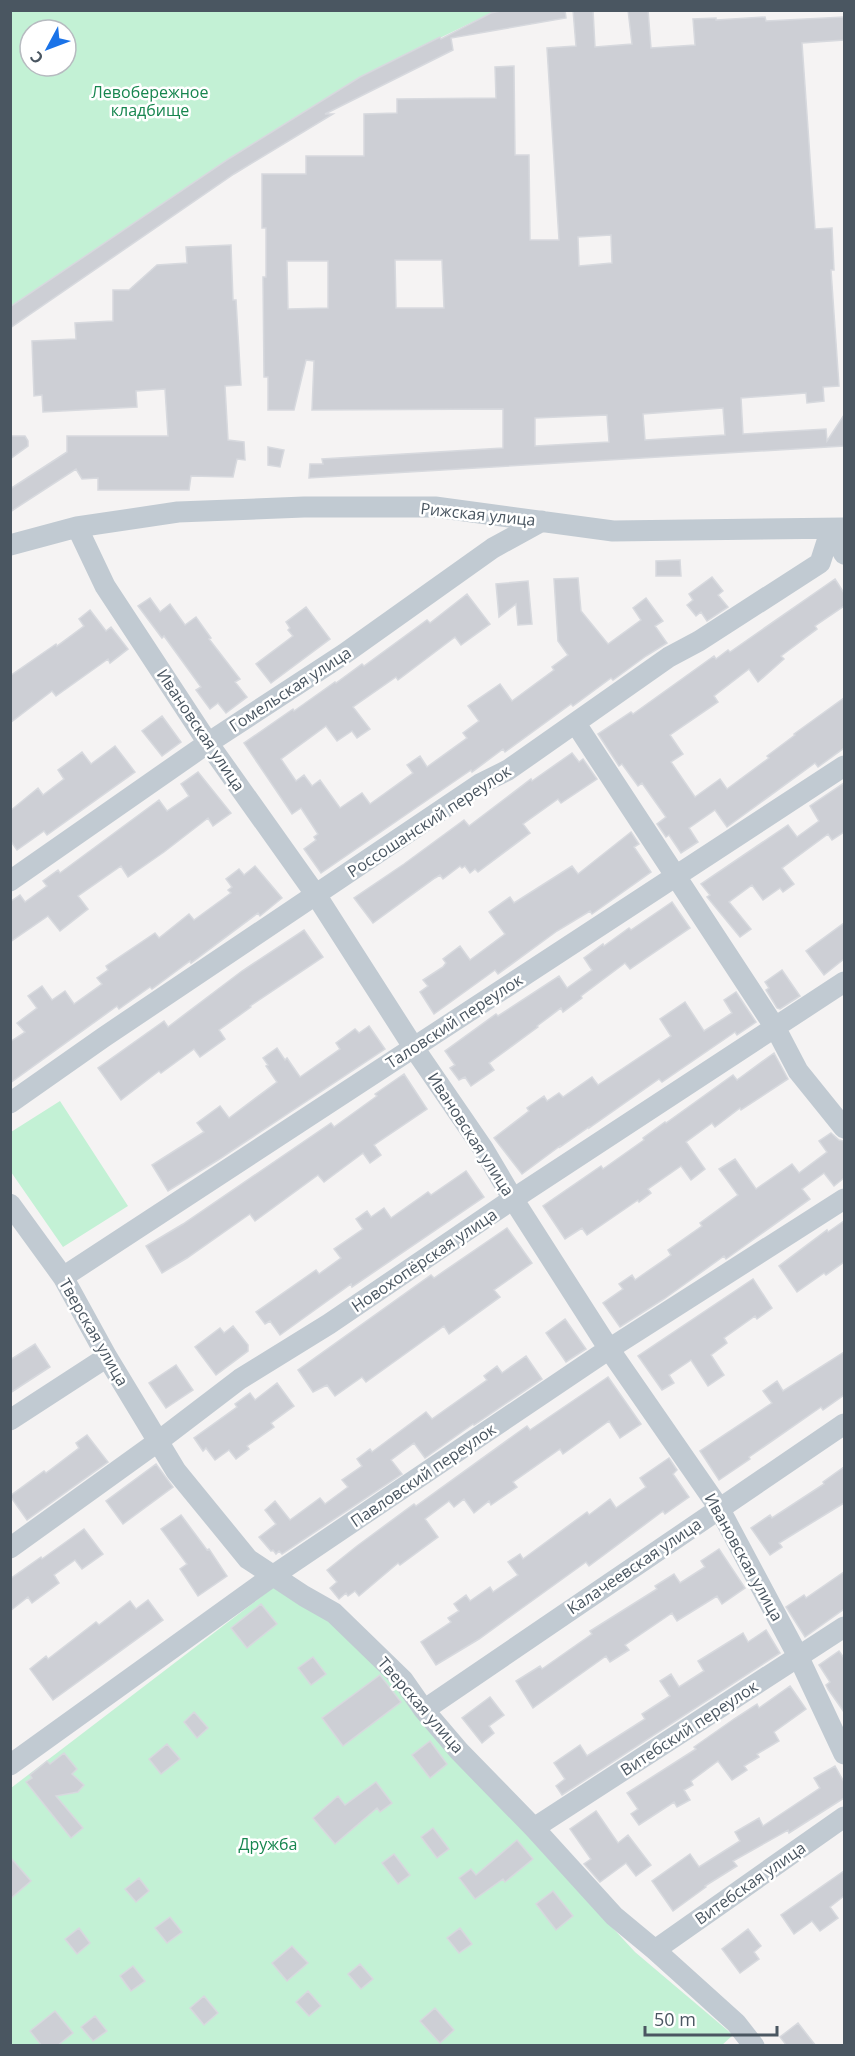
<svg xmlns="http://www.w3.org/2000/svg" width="855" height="2056" font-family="'Open Sans',sans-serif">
<rect width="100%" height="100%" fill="#f5f3f3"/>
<path fill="#c3f1d5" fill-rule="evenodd" d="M11,11h494l-14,2 -131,64 -130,81 -219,149zM30,30h36v36h-36z
M60,1101l68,105 -65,41 -52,-75v-40z
M274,1587l57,21 206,238 98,106 98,83 -12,11h-710v-258z"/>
<path fill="#cdcfd5" stroke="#d7d9de" stroke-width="1.5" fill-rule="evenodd" d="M505,10h60l1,8 -115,20 2,12 -128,64h8l-99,60 -224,154v-21l220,-149 130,-81 80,-40 1,2 50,-26z
M573,10h20l2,37 37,-3 -4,-34h20l3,38 44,-3 -2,-26 23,-1v2l49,-3 1,4 78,-4v23l-42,3 13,186 17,-1 2,42h-3l8,116 -16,1 1,14 -17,2 -1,-10 -65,5 2,36 83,-5 1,12 17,-26v31l-535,32 1,-14h13l-1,-5 181,-11v-39l-191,1 2,-49 -8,-1 -12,50h-26v-33h-4l-1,-100h3v-49h-4v-54h44v-18h58v-42l33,-1v-14l99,-1 -1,-31 19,-1 1,89h14l1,85h29l-12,-192 29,-2zM611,235l1,28 -33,3 -1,-29zM395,260h47l2,48h-48zM287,261h41v47l-40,1zM723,408l2,27 -80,5 -2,-26zM607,415l2,27 -74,4v-28z
M231,245l2,55h3l5,85 -16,1 3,54 16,2 1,18 -8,-1 -4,18 -42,-1 -2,14h-91v-12l-16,1 -6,-10 -66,43v-23l57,-37v-16h101l-3,-47 -29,2 1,16 -94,5 -1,-17 -8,1 -2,-55 44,-2 -1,-16 38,-2v-31h16l28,-25 30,-2 -1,-16z
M10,436h15l3,5v5l-18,13z
M268,447l16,3 -4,17 -12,-2z
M680,560l1,16h-25v-15z
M712,577l11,14 -5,4 10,12 -21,14 -6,-9 -5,4 -9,-11 6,-5 -4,-6z
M578,578l3,33 27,33 33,-24 -8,-12 13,-10 17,23 -8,5 12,17 -21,13 -33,24 -2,-2 -38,28 -2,-2 -66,48 -2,-3 -31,23 -1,-2 -150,103 -17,-24 12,-9 -2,-3 4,-3 -17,-26 -9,6 -48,-71 49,-34 1,2 41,-29 1,1 26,-19 2,2 63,-46 3,3 37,-29 23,30 -29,21 -6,-8 -57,43 -2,-3 -43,30 17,22 -13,9 -5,-7 -15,10 -11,-15 -45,33 15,22 8,-6 8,11 8,-6 20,28 22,-15 8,11 43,-31 -6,-8 13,-9 7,11 40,-29 -4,-5 16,-12 -11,-15 32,-22 12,17 42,-31 -2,-3 16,-12 -10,-14 -4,-62z
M835,579l9,14v13l-29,20 2,3 -36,27 3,3 -26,23 -9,-13 -35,27 4,6 -48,33 13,19 -12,8 24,35 25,-18 7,10 42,-31 -2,-2 28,-21 -1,-1 50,-36v50l-26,19 -3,-4 -88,64 -12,-17 -26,18 9,14 -17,11 -12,-18 -3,2 -9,-13 9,-7 -24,-34 -4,3 -16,-22 -3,2 -21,-32 33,-22 2,2 81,-58 2,3 12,-9 2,2z
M528,581l4,43 -14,1 -2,-21 -17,13 -3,-33z
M150,598l10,14 10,-8 15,21 11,-8 15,21 -2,1 31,40 -5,3 12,15 -21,16 -8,-10 -8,6 -14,-19 5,-3 -37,-51 -2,2 -24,-32z
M306,607l24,32 -59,44 -15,-19 37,-28 -5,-6 2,-2 -4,-6z
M90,610l16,21 5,-4 17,22 -18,14 -2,-4 -52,37 -4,-5 -42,32v-47l46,-32 1,2 27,-20 -5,-7z
M162,716l19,26 -19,14 -20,-25z
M115,746l20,26 -88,63 -3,-4 -27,19 -7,-10v-29l28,-23 5,7 21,-16 -6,-9 24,-18 9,12z
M572,753l7,9 4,-3 14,20 -36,24 -3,-4 -35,25 7,9 -52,39 -3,-3 -5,4 -5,-7 -3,2 -2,-2 -17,13 -3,-4 -5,3 -62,45 -19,-25 50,-34 60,-44 5,6 62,-47 1,2z
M198,772l33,41 -18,13 -5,-8 -44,34 -36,25 -7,-11 -43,30 10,13 -28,22 -12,-15 -38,26v-40l10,-7 5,7 22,-16 -4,-5 15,-11 2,3 99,-73 8,11 22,-15 -8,-12z
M844,783v49l-12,8 -4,-6 -46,34 12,16 -11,8 -3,-4 -17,12 -11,-15 -23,17 22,27 -11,8 -33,-40 3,-2 -9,-11 87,-59 9,12 22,-16 -9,-15z
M631,832l8,12 -5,3 17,25 -59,42 -2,-3 -33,20 -59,43 -3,-4 -61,44 -14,-22 8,-6 -5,-6 20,-13 3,-4 -3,-4 17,-13 10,14 35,-26 -16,-22 21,-15 4,6 58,-37 6,8z
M255,866l27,32 -22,18 -2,-3 -67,50 -1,-2 -38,28 -2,-2 -31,22 -2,-3 -107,77v-41l15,-10 -8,-9 20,-15 -9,-12 14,-10 10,14 13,-9 9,13 28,-20 -5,-6 11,-8 -2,-4 49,-33 4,5 30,-24 5,6 37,-27 -3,-3 4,-3 -6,-8 13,-10 5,6z
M672,902l18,26 -60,41 -5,-6 -44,33 1,2 -19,14 -2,-4 -24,18 1,1 -49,36 5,7 -23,16 -6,-9 -6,3 -9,-12 5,-3 -10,-14 51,-37 2,2 61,-40 8,12 25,-18 -8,-12 19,-14 1,2 25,-18 2,2z
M844,923v36l-20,16 -18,-24z
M304,930l19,27 -73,49 1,1 -32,23 6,9 -25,18 -6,-8 -33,24 -2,-2 -38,29 -23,-32 66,-47 4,6 74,-56z
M782,970l18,26 -20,13 -3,-1 -11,-18 3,-2 -4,-6z
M736,992l20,30 -19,13 -2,-3 -73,50 -3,-3 -70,49v-1l-29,20v-1l-38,28 -28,-36 35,-27 -2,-3 17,-12 3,5 12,-8 4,4 29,-20 6,8 73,-49 -11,-17 25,-17 19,29 28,-18 -8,-13z
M369,1026l16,23 -167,111 -50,31 -16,-26 52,-33 -7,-9 23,-17 9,12 48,-36 -11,-16 2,-1 -5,-7 14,-10 8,12 2,-2 13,19 40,-28 -4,-6 19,-14 4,4z
M774,1053l14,26 -47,31 -1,-2 -25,19 -3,-4 -26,19 19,27 -14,11 -10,-14 -33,23 3,4 -12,9 -1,-2 -51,35 -5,-7 -17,11 -22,-33 58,-40 2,3 41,-29 -1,-2 22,-16 1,1 67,-48 4,5z
M404,1074l23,35 -53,36 7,10 -11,8 -7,-10 -39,29 -6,-7 -63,46 -5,-7 -3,2 -60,42 -25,15 -16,-27 37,-22 148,-101 3,4 43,-31 -2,-2z
M831,1133l8,7 5,1v37l-10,8 -10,-13 -22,16 8,10 -84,60 -2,-3 -60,43 -44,28 -17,-24 20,-14 -4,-5 13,-9 3,5 36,-25 -3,-5 34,-24 -2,-3 38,-28 -19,-26 16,-10 21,30 36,-25 7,9 28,-21 -8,-11z
M466,1171l18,26 -132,90 -1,-3 -71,51 -10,-14 -5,3 -9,-12 60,-42 3,4 22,-16 -7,-9 29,-20 -7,-10 11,-8 4,6 13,-9 7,10 37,-26 3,3z
M844,1221v41l-18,13 -2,-2 -27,19 -18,-26 48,-36 1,2z
M507,1228l25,35 -38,27 6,7 -51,37 -5,-8 -78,56 -4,-5 -27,19 -8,-11 -14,7 -15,-22 133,-95 3,3z
M753,1279l19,29 -15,11 -2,-3 -31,22 3,5 -16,12 13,20 -16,11 -17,-26 -22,15 5,8 -12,7 -24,-34z
M565,1319l21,30 -20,13 -20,-29z
M233,1326l15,19v6l-32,24 -21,-28 25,-19 4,5z
M35,1344l15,23 -40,26v-33z
M844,1352v43l-21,15 -2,-3 -72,50 1,2 -31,21 -19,-29 72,-48 -9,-12 14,-10 6,10z
M526,1356l16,23 -68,46 -1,-1 -48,34 -11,-15 -23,17 11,14 -120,80 -3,-3 -3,3 -3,-4 -2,1 -12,-14 17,-13 -11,-14 10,-9 15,19 30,-22 5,6 23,-17 -6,-7 20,-14 -5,-7 13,-10 2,3 54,-40 6,7 55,-39 -3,-4 13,-10 5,7z
M176,1365l17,25 -27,18 -17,-25z
M608,1377l33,47 -21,14 -11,-17 -46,33 -3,-5 -47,33 4,5 -26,18 -2,-4 -15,12 -10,-14 -10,8 -5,-6 -24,18 13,18 -38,28 -2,-2 -39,33 -4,-5 -7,5 -2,-3 -7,6 -9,-11 7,-6 -10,-12 30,-24 57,-42 2,2 111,-80 3,4z
M277,1383l17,23 -23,17 3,4 -27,19 2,3 -13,10 -7,-9 -14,10 -9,-12 -3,3 -9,-13 43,-31 -2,-3 15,-11 5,7z
M87,1435l21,27 -81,58 -17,-24 34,-25 2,2 33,-25 -3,-5z
M669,1458l8,12 -4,4 16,23 -24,17 -2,-3 -74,55 -3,-4 -107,77 -43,26 -15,-23 30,-20 -3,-4 11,-7 -5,-7 12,-9 4,6 20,-14 3,5 25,-17 -10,-13 12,-8 3,5 64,-47 2,3 21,-16 6,9 30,-21 -6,-9z
M156,1464l17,23 -50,37 -17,-23z
M844,1467v36l-65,40 3,4 -12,8 -19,-27 19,-13 2,3 52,-34 -1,-2z
M181,1515l26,35 2,-1 18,27 -29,20 -18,-27 7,-5 -26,-35z
M84,1529l19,25 -21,15 -7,-9 -21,15 5,8 -27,20 -4,-6 -18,14v-32l31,-22 1,2z
M719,1549l26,39 -23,16 -5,-8 -40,25 -5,-8 -47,32 4,5 -19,12 -4,-6 -73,52 -17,-27 24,-15 2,3 50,-35 -2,-3 67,-42 -2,-3 19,-12 6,9 25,-16 -4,-6z
M844,1572v37l-39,28 -19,-30 18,-12 2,3z
M148,1600l15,20 -110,80 -23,-31 16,-13 2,3 48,-37 3,3 31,-24 6,8z
M261,1604l16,20 -30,24 -16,-20z
M766,1630l14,23 -218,142 -6,-9 9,-7 -11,-16 26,-18 7,11 58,-37 -3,-5 28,-18 -10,-15 11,-7 8,13 25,-16 -6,-10 45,-28 5,9z
M839,1651l5,7v54l-16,-23 -2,-4 4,-3 -11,-17z
M313,1657l13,17 -15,11 -13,-17z
M380,1675l21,27 -58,44 -21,-28z
M790,1686l16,23 -32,23 5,9 -22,13 2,3 -15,9 3,4 -15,10 -14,-19 -27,20 2,4 -9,5 6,10 -13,7 -3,-5 -35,23 -8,-11 7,-5 -11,-16 69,-44 -2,-2 40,-28 23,-15 2,4z
M490,1697l14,18 -15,11 5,7 -12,10 -20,-25z
M194,1712l14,16 -11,10 -13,-16z
M430,1741l17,23 -17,14 -18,-23z
M167,1744l13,15 -19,15 -12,-15z
M64,1753l13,16 -5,5 12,11 -6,7 -22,4 27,32 -12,10 -45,-56 6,-4 -2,-3 17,-14 3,3z
M835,1766l9,16v16l-55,35 -1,-3 -55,31 4,5 -32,20 1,1 -33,24 -21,-30 38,-27 9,13 41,-26 -5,-9 24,-14 4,8 57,-38 -6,-10z
M376,1782l16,21 -12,9 -3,-4 -42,36 -22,-26 25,-22 7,9z
M596,1811l22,32 10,-8 23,30 -15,11 -10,-13 -26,19 -16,-18 7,-5 -21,-30z
M433,1828l16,21 -12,9 -16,-21z
M517,1840l16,19 -28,23 -2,-3 -28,20 -16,-21 12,-9 5,6z
M394,1854l16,21 -12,9 -16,-21z
M10,1857l21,24 -21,18z
M844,1871v25l-14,11 8,11 -18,13 -8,-10 -18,13 -13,-19z
M139,1878l10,13 -13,11 -11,-13z
M553,1891l20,25 -17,14 -20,-26z
M170,1917l12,15 -15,11 -12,-15z
M79,1928l11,15 -13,11 -12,-15z
M460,1928l12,16 -13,9 -12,-15z
M748,1929l13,17 -7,6 5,7 -19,14 -18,-24z
M292,1946l16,17 -21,18 -15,-18z
M360,1964l13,15 -12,10 -13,-15z
M133,1966l12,15 -14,10 -11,-15z
M308,1991l13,15 -12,10 -13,-14z
M204,1996l14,17 -14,12 -14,-17z
M435,2008l19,22 -14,13 -20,-22z
M55,2011l18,22 -16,13h-15l-12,-15z
M95,2016l12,15 -14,10 -12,-14z
M798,2023l18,23h-29l-7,-9z"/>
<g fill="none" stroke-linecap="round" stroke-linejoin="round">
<path stroke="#c1cad2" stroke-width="21" d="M77,527l28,59 103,157 108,152 98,153 70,102 29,49 96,150 110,159 80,150 45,96
M831,529l13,25
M10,545l67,-18 101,-15 126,-5h131l178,24 231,-3
M576,724l200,305 22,42 46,57
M10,881l198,-138 136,-89 149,-106 49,-27
M10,1103l94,-66 376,-253 28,-14 161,-113 30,-16 121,-78 11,-34
M10,1204l53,73 44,80 69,114 72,88 56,37 30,17 69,67 21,30 35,41 75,77 80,88 41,34 81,73 18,23
M63,1277l781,-511
M10,1420l97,-63
M10,1548l150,-108 80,-61 89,-55 184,-125 331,-217
M424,1710l420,-286
M10,1765l264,-190 335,-226 235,-150
M534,1828l310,-201
M655,1950l189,-133"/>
</g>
<g text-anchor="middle" stroke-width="5" stroke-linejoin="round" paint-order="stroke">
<g font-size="16" fill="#17864f" stroke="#fff">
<text x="150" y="98">Левобережное<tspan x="150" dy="18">кладбище</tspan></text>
<text x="268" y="1850">Дружба</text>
</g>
<g font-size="16" fill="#4a5661" stroke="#fff">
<text transform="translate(478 514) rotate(6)" y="6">Рижская улица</text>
<text transform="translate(290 689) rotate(-33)" y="6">Гомельская улица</text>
<text transform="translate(201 730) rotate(56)" y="6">Ивановская улица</text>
<text transform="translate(429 821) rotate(-33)" y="6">Россошанский переулок</text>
<text transform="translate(454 1021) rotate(-33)" y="6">Таловский переулок</text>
<text transform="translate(471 1134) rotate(57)" y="6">Ивановская улица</text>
<text transform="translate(424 1260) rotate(-34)" y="6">Новохопёрская улица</text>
<text transform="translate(94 1332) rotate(60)" y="6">Тверская улица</text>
<text transform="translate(423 1475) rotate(-34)" y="6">Павловский переулок</text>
<text transform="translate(744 1557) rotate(61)" y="6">Ивановская улица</text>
<text transform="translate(634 1566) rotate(-34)" y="6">Калачеевская улица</text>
<text transform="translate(421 1705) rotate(49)" y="6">Тверская улица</text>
<text transform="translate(689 1728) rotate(-33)" y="6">Витебский переулок</text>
<text transform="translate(750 1883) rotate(-35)" y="6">Витебская улица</text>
</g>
</g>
<rect width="855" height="2056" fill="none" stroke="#4a5661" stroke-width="24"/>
<g transform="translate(48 48) rotate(229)"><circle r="28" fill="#ffffff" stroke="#b7bbc0" stroke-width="1.5"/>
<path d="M0-4.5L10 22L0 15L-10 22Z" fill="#1a73e8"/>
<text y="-9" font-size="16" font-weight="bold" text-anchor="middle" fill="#4a5661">С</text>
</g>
<path d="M645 2026v9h132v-9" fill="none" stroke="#4a5661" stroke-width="3"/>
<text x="654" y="2026" font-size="18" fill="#4a5661" stroke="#ffffff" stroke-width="4.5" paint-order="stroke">50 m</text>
</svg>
